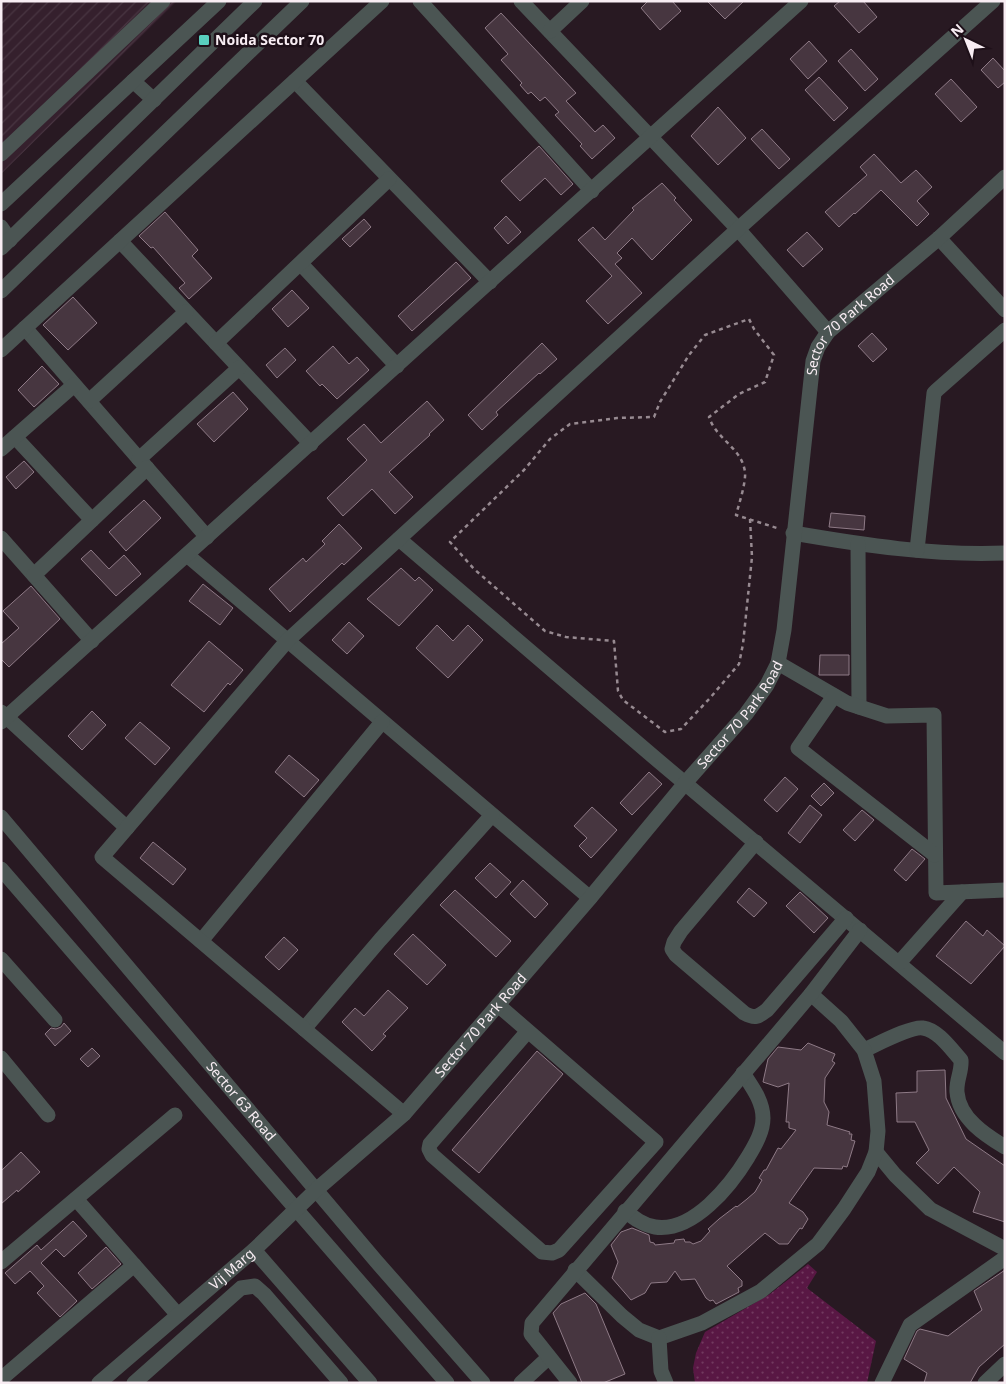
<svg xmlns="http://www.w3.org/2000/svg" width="1006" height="1384" font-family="'Noto Sans',sans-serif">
<defs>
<pattern id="industrial-furrows" width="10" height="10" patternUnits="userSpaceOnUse" patternTransform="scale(1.25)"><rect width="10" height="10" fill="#35202d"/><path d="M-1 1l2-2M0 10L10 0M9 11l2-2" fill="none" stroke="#493642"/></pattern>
<pattern id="green-dots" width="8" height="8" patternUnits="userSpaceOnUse" patternTransform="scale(1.25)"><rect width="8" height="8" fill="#591744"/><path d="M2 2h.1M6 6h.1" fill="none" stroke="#72395f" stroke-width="1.8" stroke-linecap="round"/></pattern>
</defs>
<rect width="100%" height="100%" fill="#281922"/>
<path fill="url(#industrial-furrows)" d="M1,1h176l-176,173z"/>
<path fill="url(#green-dots)" d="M808,1264l9,8 -10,16 69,53 -9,42h-172l-2,-15 3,-15 9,-21 65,-38z"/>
<path fill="#473640" stroke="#8e7a86" d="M648,1h24l9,10 -21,19 -19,-22z
M707,1h37l-19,18z
M840,1h23l14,16 -18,16 -25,-27z
M501,13l75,80 -10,8 29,31 8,-7 12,13 -23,21 -12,-13 2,-2 -27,-29 4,-3 -14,-15 -5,4 -9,-9 -3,2 -8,-9 2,-2 -21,-23 7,-6 -23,-26z
M809,41l18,20 -19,18 -18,-20z
M851,49l27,30 -13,12 -27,-30z
M993,58l12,13v11l-7,6 -17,-18z
M819,77l29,31 -14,13 -29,-31z
M951,79l26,28 -16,15 -26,-28z
M718,107l28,31 -28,27 -27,-29z
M762,129l28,30 -11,10 -28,-30z
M539,146l34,38 -12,11 -16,-17 -25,23 -19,-20z
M874,154l27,29 15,-13 16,17 -15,14 12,13 -12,12 -36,-36 -26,24 -1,-1 -15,14 -14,-15 42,-37 -7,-8z
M662,183l14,15 -2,2 18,20 -40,40 -20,-22 -15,15 5,5 -7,6 27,29 -34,31 -22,-23 26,-25 -34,-36 15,-13 12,13 29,-30 -2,-2z
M165,212l33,38 -6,6 20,22 -23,21 -10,-11 6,-5 -32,-36 -2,1 -12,-12z
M506,216l15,16 -13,12 -14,-16z
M364,219l7,8 -21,20 -8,-8z
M807,232l16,17 -20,18 -16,-17z
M456,262l15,16 -59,53 -14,-15z
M292,290l17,18 -21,19 -16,-18z
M73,297l24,26 -29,27 -25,-25z
M872,333l15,16 -14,13 -15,-16z
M542,343l15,16 -17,15 -1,-1 -43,39 2,3 -16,15 -14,-15z
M333,346l16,18 8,-7 12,13 -32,29 -15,-15 -2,2 -14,-15z
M285,348l11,12 -19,18 -11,-13z
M42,366l17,18 -25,23 -16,-17z
M233,392l15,17 -34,33 -17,-18z
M427,401l17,19 -15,14 1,1 -41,37 24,25 -18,17 -23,-25 -29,27 -16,-18 40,-38 -20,-21 17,-15 17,19z
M24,461l10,11 -18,17 -10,-12z
M144,500l17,18 -35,33 -17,-19z
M831,513l34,3 -1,14 -35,-3z
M339,524l23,24 -18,17 -2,-2 -52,49 -21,-23 34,-31 3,4 19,-18 -3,-3z
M91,550l18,19 15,-14 17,19 -25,22 -35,-37z
M401,568l14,13 4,-4 14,13 -34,36 -32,-27z
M203,584l30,24 -13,17 -31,-24z
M31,586l29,33 -51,48 -8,-8v-15l18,-16 -16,-17z
M349,622l15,14 -17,18 -15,-14z
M437,625l16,16 15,-16 15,15 -35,38 -32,-30z
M209,641l34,29 -13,15 -2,-2 -24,29 -33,-27z
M820,655h29v20h-30z
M92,711l14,14 -24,25 -14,-14z
M140,722l30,26 -15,17 -30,-27z
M289,755l30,25 -15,17 -29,-25z
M649,772l13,12 -30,31 -12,-12z
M785,777l13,12 -21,23 -13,-12z
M824,783l10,10 -13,13 -10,-10z
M810,805l12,10 -22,28 -12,-10z
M592,807l25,23 -26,28 -12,-12 8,-8 -13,-12z
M862,810l12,10 -19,21 -12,-11z
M153,842l33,27 -13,16 -33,-27z
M912,849l13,10 -19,22 -12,-11z
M490,863l21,19 -15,16 -21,-20z
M523,880l25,24 -13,14 -25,-24z
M749,888l18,15 -13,14 -17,-15z
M455,890l56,51 -15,16 -56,-52z
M800,892l28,26 -14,15 -28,-27z
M966,921l17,15 4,-6 18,16 -34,38 -35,-28z
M413,934l33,31 -19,20 -33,-31z
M284,937l14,13 -19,20 -14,-13z
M388,990l20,18 -25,26 3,2 -14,15 -30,-29 13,-14 9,8z
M64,1023l7,8 -16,15 -10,-12 6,-6 5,1 5,-2z
M808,1043l27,11 -3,7 3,2 -10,15 -1,24 5,10 -2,13 23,7 -1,2h3l-1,6 4,1 -8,26 -4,-1 -1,3 -28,-1 -25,35 14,9 5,7 -6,10 -2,-1 -12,16h-9l-14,-11 -38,33 15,15v5l-4,2 1,4 -23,12 -3,-4 -3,1 -4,-3 -11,-19 -14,1 -6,-9 -8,11 -16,1 -6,10 -14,7 -19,-22 6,-16 -7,-17 10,-13 11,-4 17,7 1,7 4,1 1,2 19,-2 1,-3 9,-1 1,3h5l3,2 8,-3 9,-10 -2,-2 11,-10 17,-13 1,1 10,-8 8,-7 7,-12 -3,-2 5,-8h2l12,-22 3,1 15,-19 -7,-2v-6h-3l3,-39 -11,4 -15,-5 5,-23 10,-12 23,3z
M92,1048l8,8 -12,11 -8,-8z
M537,1051l26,23 -84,99 -27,-23z
M945,1070l1,28 20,41 39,27v56l-32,-10 7,-20 -26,-25 -16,17 -22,-21 13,-13 -14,-28h-18l-1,-29 21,-1v-21z
M21,1152l19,20 -22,20 -1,-2 -16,14v-33z
M73,1221l14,15 -23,21 -8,-8 -15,14 36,38 -17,16 -23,-24 7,-7 -14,-15 -15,13 -10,-11 32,-28 4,5z
M106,1247l15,17 -29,25 -14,-16z
M1005,1270v74l-26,23 -9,16h-46l3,-10 -23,-14 13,-28 3,-2 28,7 34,-26 -8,-19z
M585,1293l11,11 29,70 -22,9h-21l-29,-70 8,-9z"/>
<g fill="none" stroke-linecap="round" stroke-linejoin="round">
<path stroke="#978a91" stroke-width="2.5" stroke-dasharray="4 4" stroke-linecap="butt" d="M750,519l2,38 -9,87 -4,20 -29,34 -29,31 -16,3 -42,-32 -5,-9 -4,-50 -48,-4 -21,-6 -71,-62 -24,-27 74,-72 26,-31 20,-15 47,-6 37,-1 6,-15 29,-47 16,-20 44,-16 5,10 20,26 -9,27 -26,12 -30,23c7,22 33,31 36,55 1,11 -6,32 -9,43l44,14"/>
<g stroke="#4b5553" stroke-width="15">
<path d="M420,1l172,190"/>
<path d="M521,1l217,228 90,103"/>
<path d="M550,31l32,-30"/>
<path d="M133,81l21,19"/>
<path d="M295,81l195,201"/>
<path d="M1,154l162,-153"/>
<path d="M1,204l218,-203"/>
<path d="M1,227l9,13"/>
<path d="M939,238l66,72"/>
<path d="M120,241l191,203"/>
<path d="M1,248l254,-247"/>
<path d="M301,264l96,102"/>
<path d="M1,291l301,-290"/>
<path d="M25,328l182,209"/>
<path d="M216,343l173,-164"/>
<path d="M1,350l381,-349"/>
<path d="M89,401l97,-89"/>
<path d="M15,437l77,83"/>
<path d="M1,449l73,-64"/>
<path d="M139,459l100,-91"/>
<path d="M793,533c70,12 141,23 212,20"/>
<path d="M1,538l91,103"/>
<path d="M399,539l256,219 350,295"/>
<path d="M858,544l1,163"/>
<path d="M917,550l17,-157 3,-3 68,-60"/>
<path d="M187,555l403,343"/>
<path d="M34,575l113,-107"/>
<path d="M778,663l69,40 40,13 47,-1 2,178 69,-3"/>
<path d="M834,696l-36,52 137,107"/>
<path d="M1,712l126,116"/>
<path d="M1,722l800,-721"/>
<path id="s1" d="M1,817l375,444 107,122"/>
<path d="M756,842l-75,89 -7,11 -2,7 4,6 68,58c11,6 14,4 23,-3l79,-92"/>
<path d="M1,869l446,514"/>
<path d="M201,941l181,-219"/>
<path d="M1,959l54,61"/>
<path d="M899,963l63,-71"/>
<path d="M498,1005l158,137 -97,108 -7,3 -10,-1 -110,-97 -3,-6 1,-5 98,-113"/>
<path d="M304,1029l76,-89 112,-125"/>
<path d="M864,1050c12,-5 47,-24 59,-22 15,2 28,21 38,32 1,12 -5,20 -4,32 2,26 28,43 48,55"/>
<path d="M1,1058l47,57"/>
<path d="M404,1114l-302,-257 185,-216 451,-412 255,-228"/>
<path d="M876,1152l19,23 35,34 75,40"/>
<path d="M76,1199l102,116"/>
<path d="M625,1211c9,7 18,14 30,16 38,6 76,-42 93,-70 7,-12 15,-25 15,-39 0,-17 -11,-31 -20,-45"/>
<path d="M254,1250l116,133"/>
<path d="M1,1262l174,-147"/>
<path d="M575,1270l47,46 17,14 20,8 43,-15 59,-32 57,-47 26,-35 24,-37 8,-20 2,-21 -4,-50 -10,-31 -23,-29 -30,-27"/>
<path d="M659,1338l2,33 5,12"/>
<path d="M1,1379l133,-114"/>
<path id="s2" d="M99,1383l155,-133 62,-60 88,-76 186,-216 96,-116 60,-68 21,-29 11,-22 6,-33 29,-269 5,-14 10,-15 111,-94 66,-61"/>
<path d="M134,1383l107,-95 14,-2 9,8 77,89"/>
<path d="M521,1383l28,-26"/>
<path d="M570,1383l-39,-49 1,-11 279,-329 49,-64"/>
<path d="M882,1383l28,-58 95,-67"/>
<path d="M985,1383l20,-19"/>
</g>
</g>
<rect fill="#59cebe" stroke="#1e1019" stroke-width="2" x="198" y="34" width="12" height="12" rx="2.5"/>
<g text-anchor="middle" stroke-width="5" stroke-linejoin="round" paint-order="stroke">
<g font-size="14" font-weight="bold" fill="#f8edf3" stroke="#1e1019" text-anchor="start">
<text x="215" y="45">Noida Sector 70</text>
</g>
<g font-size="14" fill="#f8edf3" stroke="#1e1019">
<text dy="5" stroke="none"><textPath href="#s2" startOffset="1349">Sector 70 Park Road</textPath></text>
<text dy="5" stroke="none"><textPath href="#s2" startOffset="929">Sector 70 Park Road</textPath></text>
<text dy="5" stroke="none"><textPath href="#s2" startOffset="524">Sector 70 Park Road</textPath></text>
<text dy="5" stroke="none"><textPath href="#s1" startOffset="372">Sector 63 Road</textPath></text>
<text dy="5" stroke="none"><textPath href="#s2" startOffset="175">Vij Marg</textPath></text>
</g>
</g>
<rect width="1006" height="1384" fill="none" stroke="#f8edf3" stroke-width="5"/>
<g transform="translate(966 40) rotate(317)" stroke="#1e1019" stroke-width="4" paint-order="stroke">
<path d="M0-4L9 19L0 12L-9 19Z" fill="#f8edf3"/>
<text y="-8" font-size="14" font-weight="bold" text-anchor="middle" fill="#f8edf3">N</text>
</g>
</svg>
